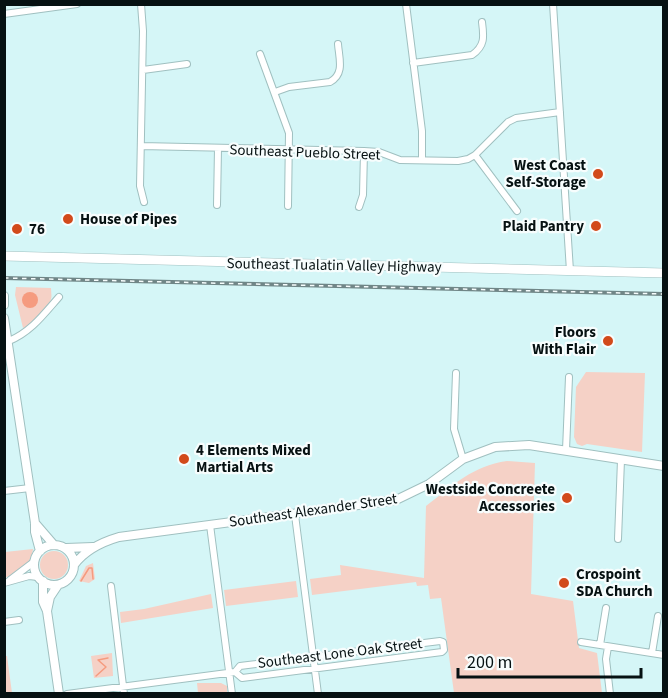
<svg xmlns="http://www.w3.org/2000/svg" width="668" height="698" font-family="'Source Sans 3',sans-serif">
<rect width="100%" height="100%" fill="#d5f6f7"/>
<path fill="#f5d1c6" d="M16,287l35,1c0,4 1,8 0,11 -2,9 -19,28 -28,29l-8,-33z
M586,372l59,1 -3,79 -55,-8 -5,2 -5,-2 -3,-7 2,-50z
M507,461l28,2 -4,131 42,7 6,47 18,5 5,40h-148l-13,-95 -11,1 -2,-14 -11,1 -1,-4 -104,13 -2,-16 31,-4 -1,-10 84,13 2,-72c28,-21 46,-40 81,-45z
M33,549c-2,16 -14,23 -28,29v-26z
M40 565a14 14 0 1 1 28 0a14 14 0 1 1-28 0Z
M93,563l2,16 -6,4 -10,-2 7,-15z
M296,581l2,16 -72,9 -2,-16z
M211,594l2,14 -92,15 -1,-11 24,-3z
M112,653l1,23 -19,2 -3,-22z
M5,656h2l5,37h-7z
M197,683h24l6,3v6l-29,1z"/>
<path fill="#f59b7f" d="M22 300a8 8 0 1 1 16 0a8 8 0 1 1-16 0Z"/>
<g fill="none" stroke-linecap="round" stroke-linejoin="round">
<path stroke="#f59b7f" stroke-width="1.5" d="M81,581l8,-13h3l1,11
M96,676l10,-9 -8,-7 10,-2"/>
<g stroke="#a0c0c0" stroke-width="8">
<path id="street" d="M141,4l2,27 -3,155 4,16
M406,4l16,127v29
M553,4l17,267
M4,14l73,-10
M260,54l29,79 -1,73
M413,63l59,-8c13,-9 12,-18 10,-33
M143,70l44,-6
M275,92l14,-5 41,-5c15,-8 9,-24 8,-38
M141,146l223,5 15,1 21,8 58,1 10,-2 7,-4 33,-33 8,-4 44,-6
M475,155l42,56
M217,205l1,-57
M359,207l4,-12 1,-44
M9,341c22,-9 35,-27 50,-44
M456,373l-2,56 9,30
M566,450l3,-73
M4,491l26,-3
M295,515l23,179
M210,525l22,169
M618,539l3,-79
M10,580l25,-19
M4,583l25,-7 9,1
M111,586l13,108
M4,622l15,-2
M581,642l83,13
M600,645l6,-37
M608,647l-2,12 4,35
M652,653l6,-37
M67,694l168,-22 5,-6 200,-25 3,1 1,8 -2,2 -200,26 -7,-6"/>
</g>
<g stroke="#a0c0c0" stroke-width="10">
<path id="secondary" d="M4,296v9
M4,318l31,205v9l5,19
M35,523l19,22
M34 565a20 20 0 1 1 40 0a20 20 0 1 1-40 0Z
M66,548l27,-1
M74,565c11,-15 28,-23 45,-28l277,-37 33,-16 34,-25 32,-12 34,-2 135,21
M43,581v21l4,9 12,83
M47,611l3,-14 8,-12"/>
</g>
<g stroke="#a0c0c0" stroke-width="10">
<path id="primary" d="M4,256l660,17"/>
</g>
<use href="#street" stroke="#fff" stroke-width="6"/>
<use href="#secondary" stroke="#fff" stroke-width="8"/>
<use href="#primary" stroke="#fff" stroke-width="9"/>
<g stroke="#708687" stroke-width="4">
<path id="rail" d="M4,278l660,16"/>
</g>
<use href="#rail" stroke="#f7fdfd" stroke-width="1.5" stroke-dasharray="4.5" stroke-linecap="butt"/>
</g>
<g fill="#d24a1b" stroke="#f7fdfd" stroke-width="2">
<circle cx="598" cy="174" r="6"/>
<circle cx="68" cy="219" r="6"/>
<circle cx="596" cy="226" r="6"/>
<circle cx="17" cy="229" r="6"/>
<circle cx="608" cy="341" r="6"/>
<circle cx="184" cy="459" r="6"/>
<circle cx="567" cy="498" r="6"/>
<circle cx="564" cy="583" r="6"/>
</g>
<g text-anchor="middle" stroke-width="4.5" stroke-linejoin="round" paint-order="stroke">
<g font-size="15" fill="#061112" stroke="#f7fdfd">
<text transform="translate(305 152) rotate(2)" y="5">Southeast Pueblo Street</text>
<text transform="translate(334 265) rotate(1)" y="5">Southeast Tualatin Valley Highway</text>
<text transform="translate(313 510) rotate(-8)" y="5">Southeast Alexander Street</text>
<text transform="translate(340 653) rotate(-7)" y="5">Southeast Lone Oak Street</text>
</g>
<g font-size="15" font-weight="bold" fill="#061112" stroke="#f7fdfd" text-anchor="end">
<text x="586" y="170">West Coast<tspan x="586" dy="17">Self-Storage</tspan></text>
<text x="80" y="224" text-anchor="start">House of Pipes</text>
<text x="584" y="231">Plaid Pantry</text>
<text x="29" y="234" text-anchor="start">76</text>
<text x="596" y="337">Floors<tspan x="596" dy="17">With Flair</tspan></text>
<text x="196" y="455" text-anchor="start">4 Elements Mixed<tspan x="196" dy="17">Martial Arts</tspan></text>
<text x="555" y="494">Westside Concreete<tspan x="555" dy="17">Accessories</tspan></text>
<text x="576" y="579" text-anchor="start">Crospoint<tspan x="576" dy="17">SDA Church</tspan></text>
</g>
</g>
<rect width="668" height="698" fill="none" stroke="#061112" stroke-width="12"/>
<path d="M458 668v9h183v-9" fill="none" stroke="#061112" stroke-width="3"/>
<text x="467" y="668" font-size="18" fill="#061112" stroke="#f7fdfd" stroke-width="4.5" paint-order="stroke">200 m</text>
</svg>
